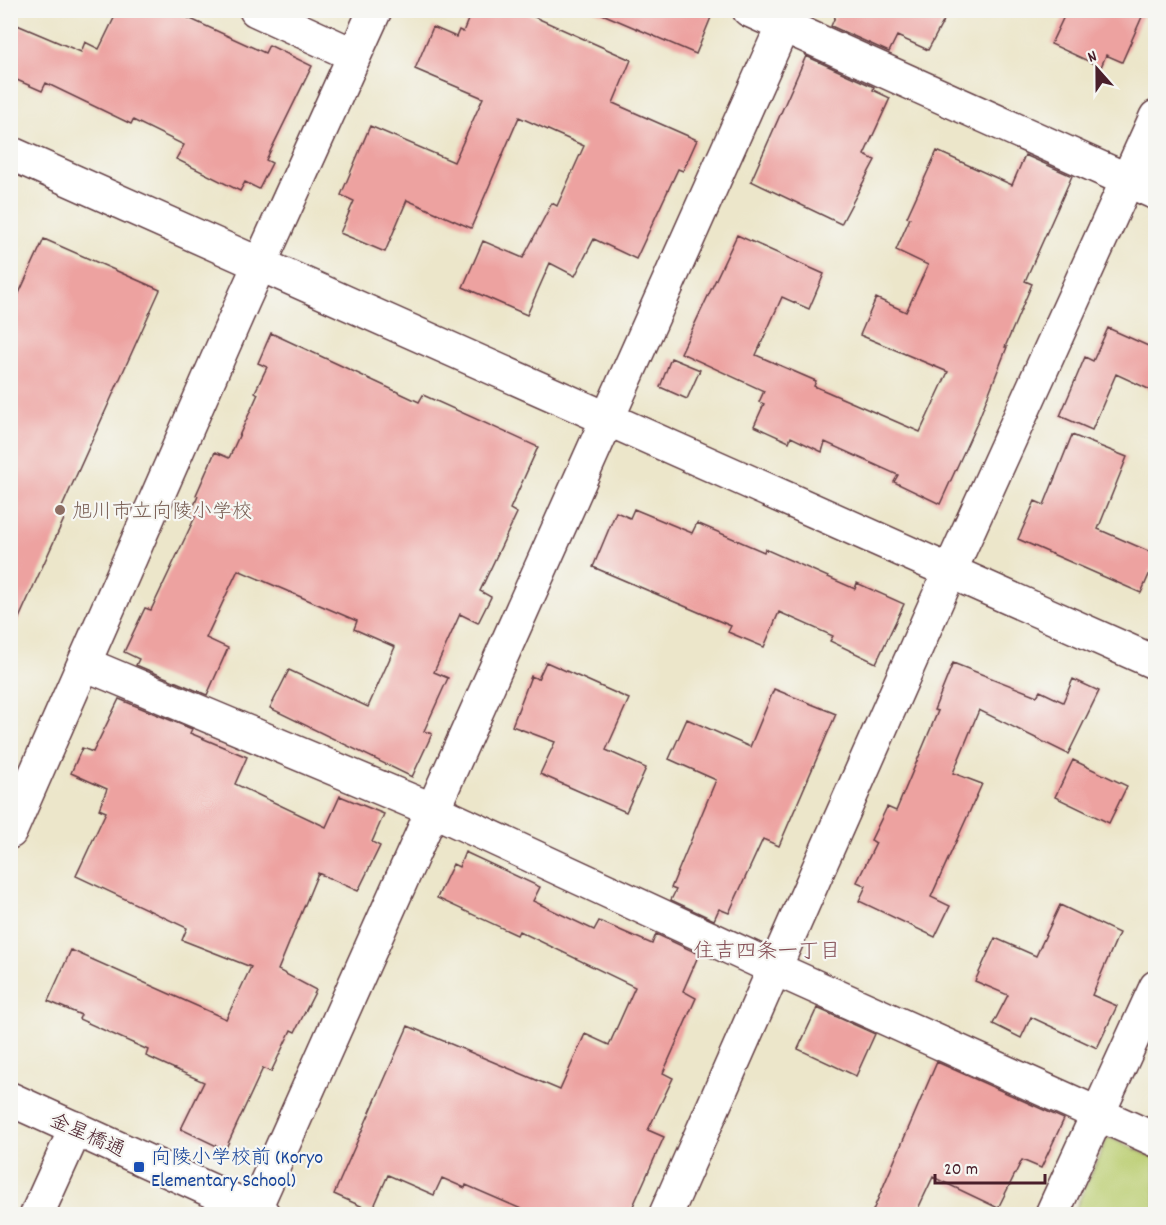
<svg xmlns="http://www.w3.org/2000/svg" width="1166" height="1225" font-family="Dekko,'Klee One',sans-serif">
<rect width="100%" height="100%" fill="#f6f6f2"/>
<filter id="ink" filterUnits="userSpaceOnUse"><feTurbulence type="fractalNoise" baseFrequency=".0167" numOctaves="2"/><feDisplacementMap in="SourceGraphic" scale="12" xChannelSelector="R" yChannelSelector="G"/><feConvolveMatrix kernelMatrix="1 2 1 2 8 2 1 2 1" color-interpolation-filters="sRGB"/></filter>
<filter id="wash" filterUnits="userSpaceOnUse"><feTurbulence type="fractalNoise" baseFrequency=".008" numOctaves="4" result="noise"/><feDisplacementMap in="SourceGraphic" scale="24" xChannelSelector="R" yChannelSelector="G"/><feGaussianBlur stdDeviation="1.35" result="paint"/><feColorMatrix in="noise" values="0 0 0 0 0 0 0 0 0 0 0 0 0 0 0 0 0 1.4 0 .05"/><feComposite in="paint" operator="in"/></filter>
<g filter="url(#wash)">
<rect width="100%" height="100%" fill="#ece6ca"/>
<path fill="#bbce72" stroke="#82764e" stroke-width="1.5" d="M1108,1137l47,21v56h-82z"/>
<g id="blocks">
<path fill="#eda2a0" d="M118,10h53l94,43 4,-8 43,21 -46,94 6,3 -13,26 -14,-7 -5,9 -64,-32 8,-14 -51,-25 -2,4 -85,-41 -4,8 -32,-14v-55l71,30 4,-10 14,7z
M472,10h47l112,50 -18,43 84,37 -14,31 -5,-2 -42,90 -42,-20 -19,37 -25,-13 -23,52 -64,-28 20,-46 40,17 29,-55 5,3 27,-60 -65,-29 -48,111 -64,-28 -22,52 -45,-19 14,-32 -13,-6 29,-69 84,36 29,-64 -68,-29 18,-42 23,10 3,-7 4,2z
M593,10h121l-18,44z
M838,10h86l20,10 -16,30 -31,-14 -8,16 -58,-26z
M1067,10h78l-23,52 -16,-7 -5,12 -50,-23z
M806,56l68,31 -1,3 17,8 -26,57 11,5 -34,64 -90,-43z
M937,151l75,34 13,-30 47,21 -47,105 7,3 -27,63h2l-29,74 -38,83 -46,-22 4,-7 -73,-33 -3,10 -31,-15 -2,5 -35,-16 10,-22 -5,-2 5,-11 -83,-38 56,-118 87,39 -15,35 -27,-12 -26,58 60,26 -2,5 106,46 28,-60 -88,-37 16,-37 30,14 22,-47 -32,-15 14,-32 -3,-1z
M44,239l116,51 -102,226 6,3 -54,119v-325z
M1108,328l47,21v43l-39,-18 -24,56 -32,-14 25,-59 8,4z
M271,333l148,69 4,-7 115,52 -28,62 7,4 -37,78 11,6 -13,26 -18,-9 -26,58 14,6 -24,53 8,3 -20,43 -142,-69 19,-38 79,37 27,-60 -41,-18 3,-8 -119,-51 -32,68 22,10 -21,47 -71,-30 3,-6 -15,-7 21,-44 6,2 44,-93 -5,-2 8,-19 -2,-1 19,-43 14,6 29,-64 -3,-2 12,-25 -9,-4z
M671,358l29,12 -13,29 -27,-12z
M1072,435l55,22 -29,72 57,25v7l-14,32 -123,-54 17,-38 9,4z
M634,509l58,24 5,-10 67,29 1,-3 90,40 2,-6 47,21 -28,59 -46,-22 3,-5 -54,-24 -15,35 -36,-15 3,-6 -138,-59 23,-55 14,6z
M546,662l83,37 -23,51 40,18 -20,44 -86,-38 15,-32 -43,-16 19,-50 7,3z
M953,663l84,33 3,-5 23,11 10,-23 26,12 -31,63 -89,-44 -26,63 29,11 -51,113 19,9 -15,31 -76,-36 7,-15 -9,-4 19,-39 -5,-3 16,-33 9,4 42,-100 -4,-1z
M774,689l62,25 -57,132 -16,-7 -34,74 -10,-4 -5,11 -43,-20 5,-10 -5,-2 45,-108 -47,-21 18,-40 63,28z
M119,699l73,30 -2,4 57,24 -12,27 91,43 14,-31 44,18 -12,28 8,4 -22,45 -40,-18 -40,97 38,20 -21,42 -4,-2 -20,42 -8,-4 -38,82 -44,-21 23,-47 -58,-26 2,-6 -69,-31 2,-4 -33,-14 23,-51 155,69 25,-52 -69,-27 5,-12 -111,-52 30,-64 -7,-3 8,-20 -36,-16 11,-25 11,4z
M1073,760l54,26 -18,37 -54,-26z
M465,852l75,35 -7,14 61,29 5,-9 53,23 4,-10 43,20 -16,37 13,7 -33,75 10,5 -25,52 16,7 -35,78h-94l-69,-30 -1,3 -23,-10 -8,17 -46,-20 -16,36 -38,-17 74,-168 152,64 25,-56 24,11 26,-58 -116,-56 -2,4 -80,-37 16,-34 6,3z
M1060,905l59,28 -27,62 25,11 -20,42 -66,-31 -10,21 -28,-14 15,-29 -33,-14 20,-43 41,18z
M817,1008l58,26 -19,42 -58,-27z
M937,1062l127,57 -23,49 -19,-8 -24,48 -65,-31 -18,38h-44z"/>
</g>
</g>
<g filter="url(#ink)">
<use href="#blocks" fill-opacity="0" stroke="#623d43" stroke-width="1.5"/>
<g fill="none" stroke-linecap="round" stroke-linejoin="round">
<g stroke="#623d43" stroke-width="36">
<path id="minor" d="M256,10l98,45
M749,10l407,183
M10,153l1146,510
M85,664l348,146 343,159 380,171
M10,832l233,-531 132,-291
M254,1210l536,-1200
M37,1214l39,-86
M666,1214l284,-643 206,-454
M1052,1214l104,-227"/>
</g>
<g stroke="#623d43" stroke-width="36">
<path id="tertiary" d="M10,1099l253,115"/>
</g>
<use href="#minor" stroke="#fff" stroke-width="33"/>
<use href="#tertiary" stroke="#fff" stroke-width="33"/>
</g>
</g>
<circle fill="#8d6e63" stroke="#f6f6f2" stroke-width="2" cx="60" cy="510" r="6"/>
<rect fill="#1a4fb4" stroke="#f6f6f2" stroke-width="2" x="133" y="1161" width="12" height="12" rx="3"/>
<g text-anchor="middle" stroke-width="4.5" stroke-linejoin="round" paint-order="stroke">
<g font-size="20" fill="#785e54" stroke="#f6f6f2" text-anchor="start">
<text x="72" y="517">旭川市立向陵小学校</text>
</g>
<g font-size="20" fill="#4a1f2b" stroke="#f6f6f2">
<text transform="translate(88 1134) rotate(24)" y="7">金星橋通</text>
</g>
<g font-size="20" fill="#164399" stroke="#f6f6f2" text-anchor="start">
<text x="151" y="1163">向陵小学校前 (Koryo<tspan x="151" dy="23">Elementary School)</tspan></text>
</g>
<g font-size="21" fill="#834d54" stroke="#f6f6f2">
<text x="767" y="957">住吉四条一丁目</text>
</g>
</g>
<rect width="1166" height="1225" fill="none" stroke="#f6f6f2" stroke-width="36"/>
<g transform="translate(1097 69) rotate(339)" stroke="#f6f6f2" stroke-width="4.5" paint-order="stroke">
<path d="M0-4.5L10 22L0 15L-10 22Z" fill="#4a1f2b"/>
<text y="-9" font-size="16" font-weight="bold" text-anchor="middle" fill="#4a1f2b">N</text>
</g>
<path d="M935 1174v9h110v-9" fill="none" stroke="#4a1f2b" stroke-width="3"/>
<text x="944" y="1174" font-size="18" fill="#4a1f2b" stroke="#f6f6f2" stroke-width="4.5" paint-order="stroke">20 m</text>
</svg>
